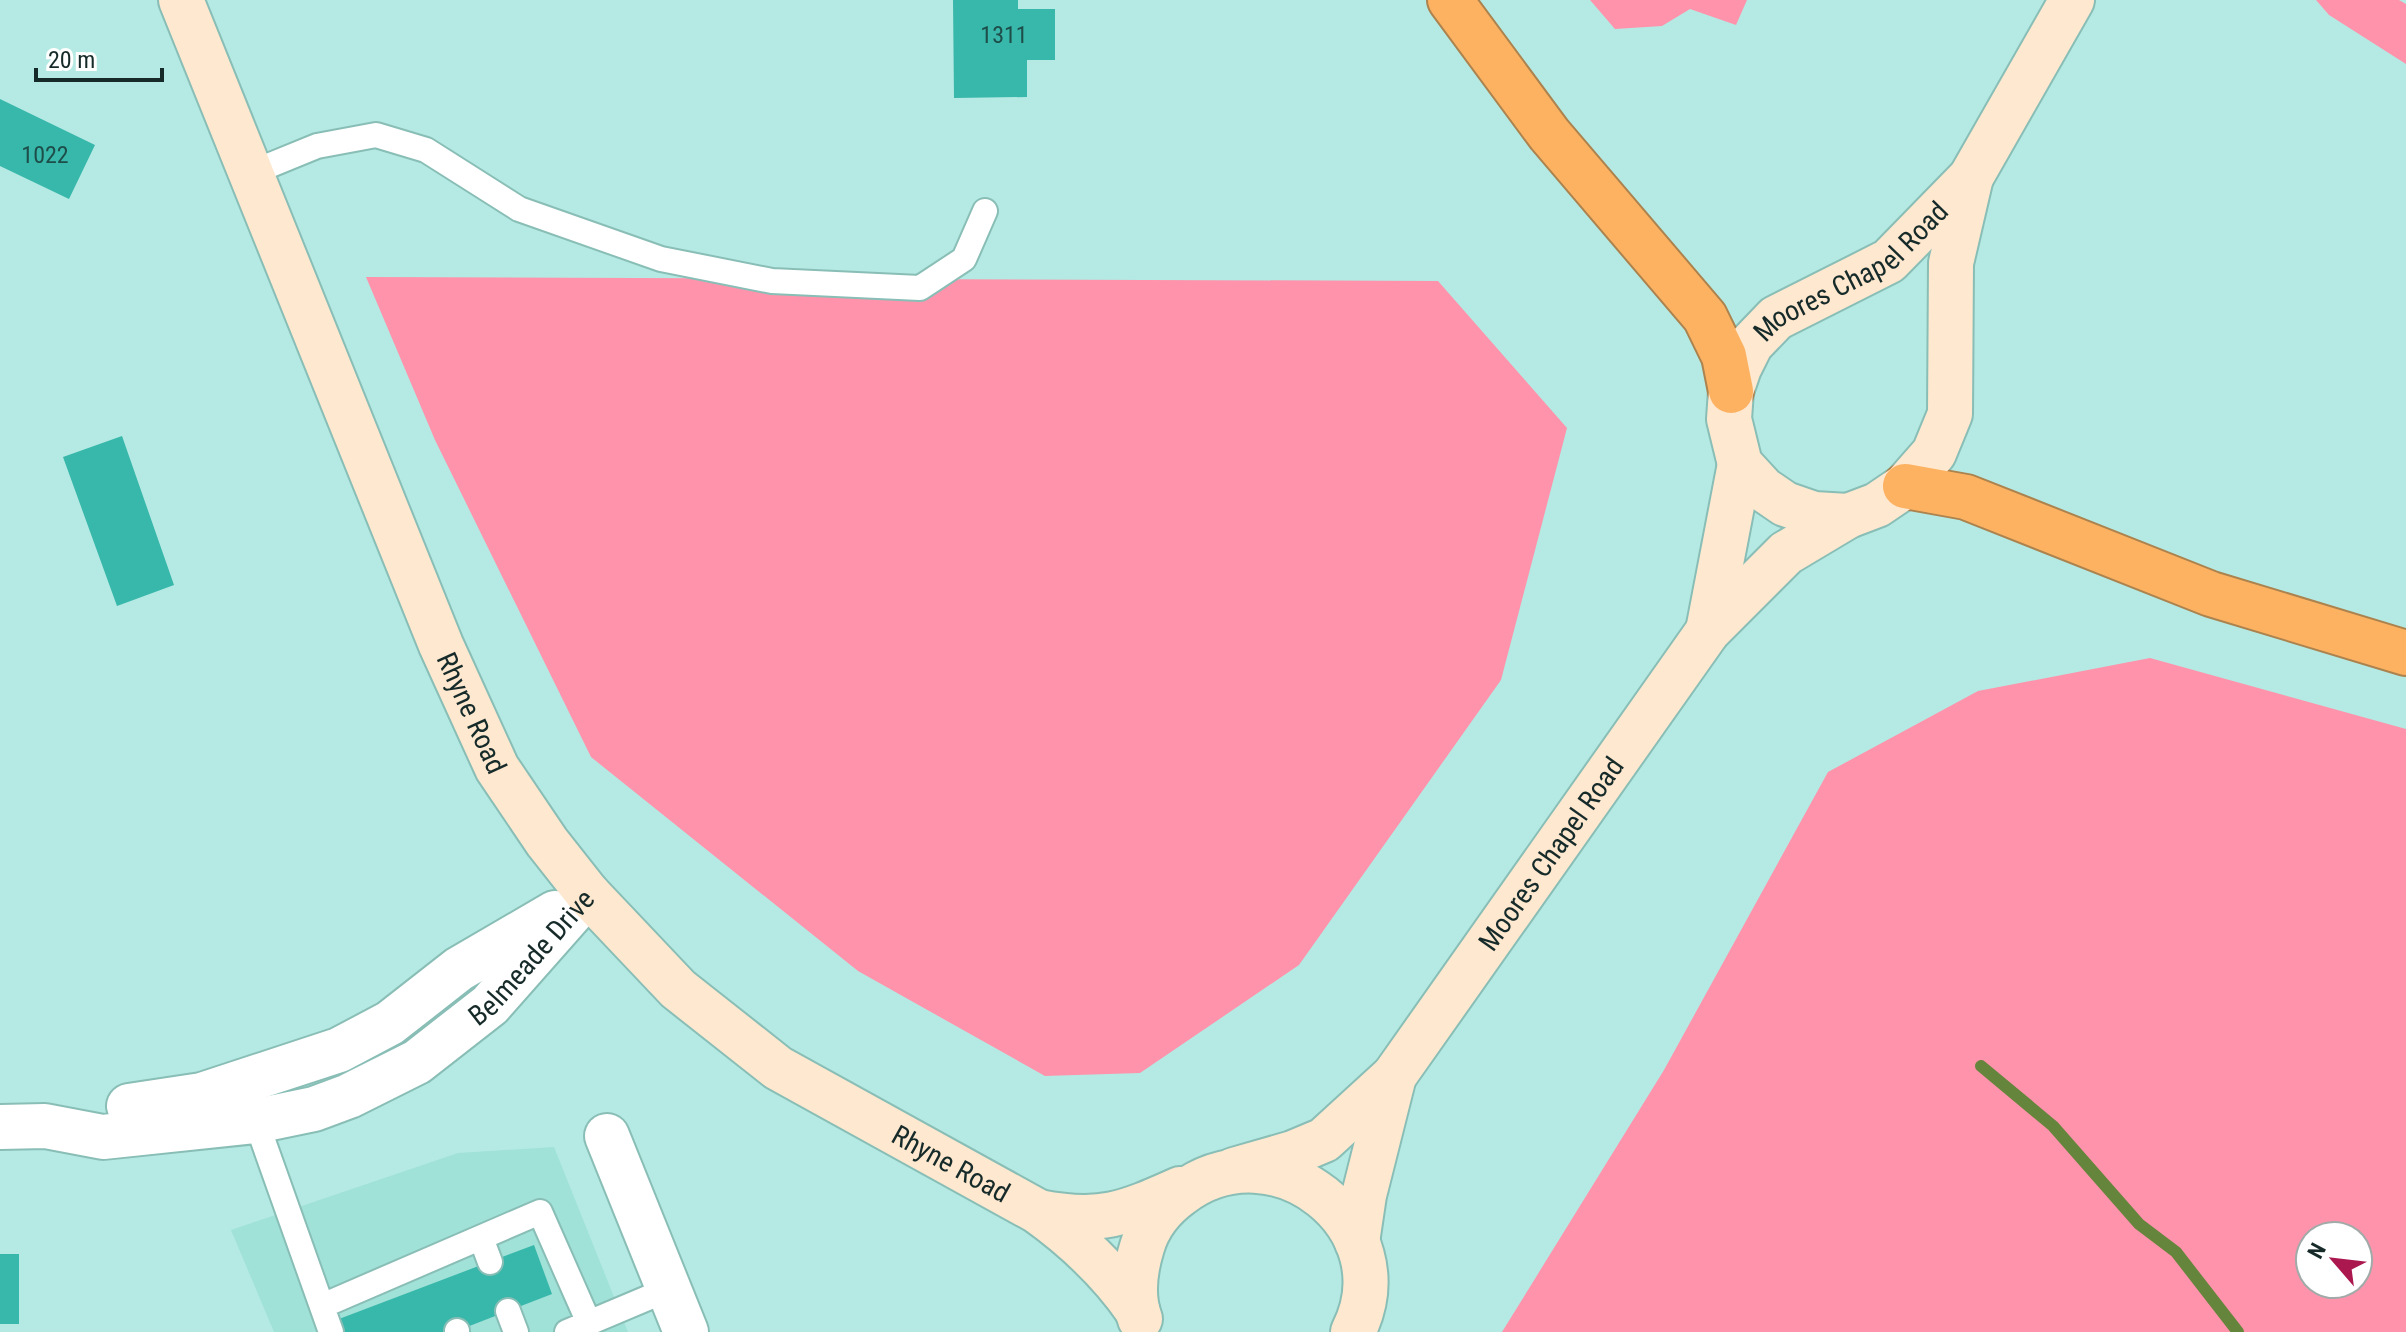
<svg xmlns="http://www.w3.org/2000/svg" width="2406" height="1332" font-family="'Roboto Condensed',sans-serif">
<rect width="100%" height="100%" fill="#b4eae3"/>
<path fill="#a0e1d8" d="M554,1147l74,185h-354l-43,-102 227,-77z"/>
<path fill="#ff93ab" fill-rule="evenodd" d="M1590,0h157l-11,25 -46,-16 -28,17 -47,3z
M2316,0h83l7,4v60l-77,-49z
M366,277l1072,4 129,147 -66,252 -202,285 -159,108 -95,3 -187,-105 -267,-214 -156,-317z
M2150,658l256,71v603h-904l162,-262 164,-298 150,-81zM2310,1236h48v48h-48z"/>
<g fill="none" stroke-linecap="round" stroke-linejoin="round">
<path stroke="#66853c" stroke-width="12" d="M1981,1066l72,60 86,98 37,28 62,80"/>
</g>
<path fill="#38b7ab" d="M953,0h65v9h37v51h-28v37l-73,1z
M0,99l95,46 -26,54 -69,-33z
M122,436l52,149 -57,21 -54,-149z
M534,1245l18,49 -98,38h-110l-5,-13z
M0,1254h19v70h-19z"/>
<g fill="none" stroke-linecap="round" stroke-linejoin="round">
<g stroke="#89beb6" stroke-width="28">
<path id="lane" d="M251,173l66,-27 59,-11 50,15 93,59 142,50 111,22 148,7 44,-29 21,-48
M256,1121l75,211
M481,1238l9,24
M322,1306l218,-94 49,111
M508,1311l8,21
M457,1331v1
M567,1332l102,-43"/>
</g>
<g stroke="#89beb6" stroke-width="48">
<g id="street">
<path d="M129,1106l73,-11 137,-45 51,-27 69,-54 96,-56"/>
<path id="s1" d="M0,1127l45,-1 58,11 153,-16 58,-12 35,-13 68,-34 73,-57 98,-111"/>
<path d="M607,1136l79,196"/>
</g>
</g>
<g stroke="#89beb6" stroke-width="48">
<g id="secondary">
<path id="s2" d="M181,0l260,645 56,123 50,74 41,52 90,95 100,79 259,143c39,28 73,60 100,99"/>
<path id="s3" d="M1848,516l-34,-2 -29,-10 -22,-15 -23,-25 -11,-45 2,-28 8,-23 12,-24 25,-26 113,-57 82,-84 101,-177"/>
<path d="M1708,631l32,-167"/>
<path id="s4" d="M1234,1170l59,-17 31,-13 70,-64 314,-445 78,-78 62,-37 29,-11 28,-19 29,-33 16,-39 1,-151 20,-86"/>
<path d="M1039,1212c62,12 85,2 141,-23"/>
<path d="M1357,1242l7,-47 30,-119"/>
<path d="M1140,1319c-9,-24 -5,-49 2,-72 6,-21 21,-40 39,-53 93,-71 226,32 172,138"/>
</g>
</g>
<g stroke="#ac834e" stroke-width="48">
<path id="highway" d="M1450,0l99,134 156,183 19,39 7,35
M1905,486l61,11 245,97 195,59"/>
</g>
<use href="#lane" stroke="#fff" stroke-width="24"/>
<use href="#street" stroke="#fff" stroke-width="44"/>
<use href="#secondary" stroke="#fee8d0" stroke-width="44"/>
<use href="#highway" stroke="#fdb262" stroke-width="44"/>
</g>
<g text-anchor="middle" stroke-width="8" stroke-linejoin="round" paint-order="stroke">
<g font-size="24" fill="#1e4e4a">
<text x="1004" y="43">1311</text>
<text x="45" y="163">1022</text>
</g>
<g font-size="28" fill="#162b29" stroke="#fefffe">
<text dy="10" stroke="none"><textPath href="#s3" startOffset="376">Moores Chapel Road</textPath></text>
<text dy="10" stroke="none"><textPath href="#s2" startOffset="770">Rhyne Road</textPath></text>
<text dy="10" stroke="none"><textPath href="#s4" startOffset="462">Moores Chapel Road</textPath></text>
<text dy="10" stroke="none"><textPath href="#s1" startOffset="586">Belmeade Drive</textPath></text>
<text dy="10" stroke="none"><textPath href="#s2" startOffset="1442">Rhyne Road</textPath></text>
</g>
</g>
<g transform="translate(2334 1260) rotate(298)"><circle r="38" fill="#fefffe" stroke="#a1aaa9" stroke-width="2"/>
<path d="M0-6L14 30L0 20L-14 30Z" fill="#aa184f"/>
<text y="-12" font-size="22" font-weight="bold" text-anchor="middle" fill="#162b29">N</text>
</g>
<path d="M36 68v12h126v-12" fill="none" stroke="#162b29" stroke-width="4"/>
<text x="48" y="68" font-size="24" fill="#162b29" stroke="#fefffe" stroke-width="6" paint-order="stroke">20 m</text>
</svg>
